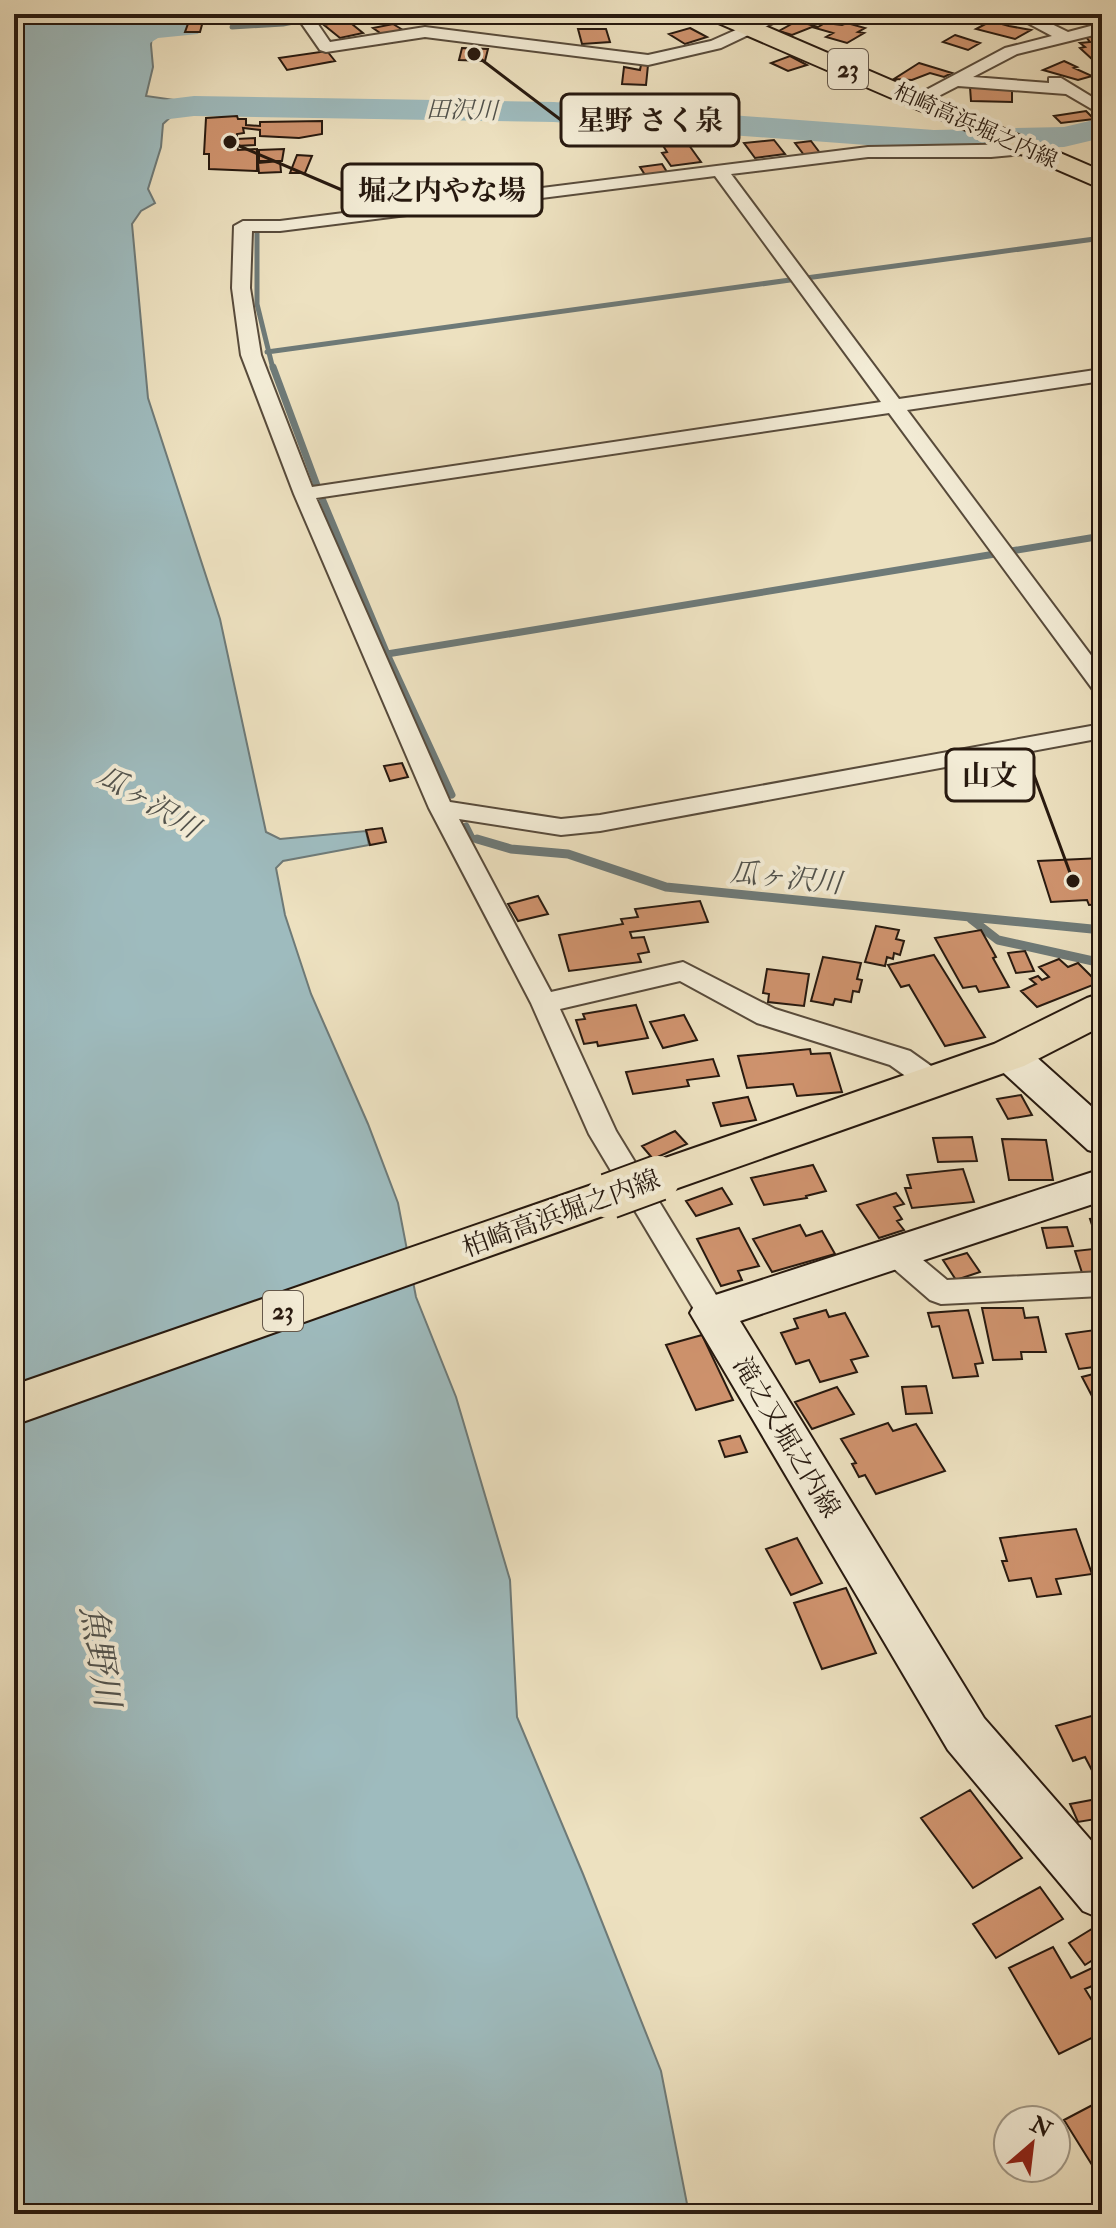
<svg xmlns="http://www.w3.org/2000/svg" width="1116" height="2228" font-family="'IM FELL Double Pica','Noto Serif JP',serif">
<rect width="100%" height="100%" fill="#ede1c0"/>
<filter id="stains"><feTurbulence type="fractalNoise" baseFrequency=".0025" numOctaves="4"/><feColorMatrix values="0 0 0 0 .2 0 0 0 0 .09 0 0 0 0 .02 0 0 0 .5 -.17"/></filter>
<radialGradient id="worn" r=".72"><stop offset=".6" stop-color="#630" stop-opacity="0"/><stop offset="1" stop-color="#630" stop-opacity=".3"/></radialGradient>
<path fill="#9ebbbe" stroke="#6e7a78" stroke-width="2" d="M14,14h140l-3,31 2,22 -7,29 43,6 -1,8 -13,3 -12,11 -2,23 -13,42 7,14 -14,8 -9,13 16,174 72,221 46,213 14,7 86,-8 3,14 -86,16 -7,7 9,47 26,79 57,130 30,79 18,94 40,100 54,183 7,137 66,157 78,197 28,143h-675z"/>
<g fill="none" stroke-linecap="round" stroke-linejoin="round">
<path stroke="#6e7a78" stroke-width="5" d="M232,27l51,-3 52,-10
M257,233v71l16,65
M806,278l296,-40
M267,352l523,-72"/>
<path stroke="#6e7a78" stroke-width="7" d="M273,367l45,121
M321,496l66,158 65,141
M1011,551l91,-15
M387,654l608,-100
M466,826l6,12 12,3"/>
<path stroke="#6e7a78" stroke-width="9" d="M477,839l34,10 57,5 98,33 436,43
M971,919l27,21 104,23"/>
<path fill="#9ebbbe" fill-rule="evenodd" d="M187,18l11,2 4,7 -4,7 -40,4 -29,18 -31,4 -37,-2 -47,-10v-18l47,10 37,2 12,-2 30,-18z
M194,96l360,6 380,28 130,-3 38,-9v20l-38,9 -130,3 -380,-28 -360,-6 -180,22v-20z"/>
</g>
<path fill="#cf936e" stroke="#27190f" stroke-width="2" d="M359,14h35l-31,9 -12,-7z
M347,20l16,13 -23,5 -16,-13z
M189,21h14l-3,11h-15z
M797,21l21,6 7,-4 17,2 5,-2 18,5 -7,4 6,1 -17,10 -21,-6 7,-4 -21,-6 -20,8 -13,-4z
M991,21l18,5 22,4 -16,9 -39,-10z
M393,24l10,6 -20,5 -10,-7z
M690,28l17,9 -22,7 -16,-10z
M578,29h28l4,13 -28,2z
M955,35l25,8 -12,7 -25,-8z
M1100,36l2,24 -8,1 -14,-13 5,-1 -5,-4 10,-1 -4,-5z
M462,48l26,1 -3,12 -26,-1z
M327,51l8,10 -48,9 -8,-12z
M790,56l17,9 -19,6 -17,-8z
M1064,61l13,6 -3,1 18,8 -14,4 -35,-10z
M919,63l33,10 -8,4 -14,-4 -18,7 -18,-1z
M641,65h7l-2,20 -24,-1 2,-17 16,3z
M970,87l42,3v12l-41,-1z
M1086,111l8,8 -33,4 -7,-7z
M237,116l1,3h8v6l14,1v-4l62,-1v13l-23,4 -39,-2v-6l-17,-2 1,5 -7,1v5l18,-1v7l-18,1 1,4 19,-1v22l-48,-2v-15h-5l2,-36z
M774,140l11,14 -30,4 -11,-15z
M686,141l15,21 -30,4 -9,-13 5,-1 -5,-8z
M811,141l9,12 -16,2 -9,-12z
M284,149l-2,12h-23v-11z
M297,155l15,1 -7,17h-15z
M280,161l1,11 -22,1 -1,-10z
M662,164l5,8 -22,3 -5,-8z
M402,763l6,14 -18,4 -6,-15z
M382,828l4,14 -16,3 -4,-15z
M1102,858v46l-13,1 -2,-5 -36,2 -13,-41z
M538,896l10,18 -30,7 -10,-17z
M700,901l8,21 -78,10 2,6 12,-1 5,15 -11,2 3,8 -72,9 -10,-36 64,-11 -2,-5 17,-2 -3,-8z
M876,926l23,4 -3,9 8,2 -4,14 -6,-2 -1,6 -6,-2 -2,9 -20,-4z
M981,930l15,27 -3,1 16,29 -30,5 -3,-6 -13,2 -28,-50z
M1025,951l9,20 -18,2 -8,-20z
M934,955l51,82 -40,9 -36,-61 -8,2 -13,-22z
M823,957l38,6 -4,16 5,1 -3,12 -6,-1 -2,11 -16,-3 -2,6 -22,-4z
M1059,959l9,8 10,-4 20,20 -61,24 -16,-16 15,-7 -6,-5 8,-3 4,4 7,-3 -10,-10z
M767,969l42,5 -5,32 -36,-4 1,-8 -6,-1z
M636,1005l12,33 -50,8 -1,-4 -13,2 -8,-24 9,-1 -2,-5z
M684,1015l13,25 -34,8 -13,-26z
M810,1049l1,5 19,-1 12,39 -45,4 -4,-12 -46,4 -9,-32z
M713,1059l6,17 -32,4 2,6 -56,8 -7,-22z
M1021,1095l11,20 -24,4 -11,-20z
M748,1097l8,23 -35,6 -8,-23z
M675,1131l12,13 -34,15 -11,-13z
M972,1137l5,24 -39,1 -5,-24z
M1002,1139l44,1 7,40h-44z
M813,1165l13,26 -20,5 1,2 -43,7 -13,-27z
M963,1169l11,33 -62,6 -7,-20h6l-4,-13z
M722,1188l10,16 -36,12 -10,-15z
M896,1193l8,11 -10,3 8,12 -5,2 7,9 -25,8 -22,-33z
M1102,1218v31h-2l-10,-30z
M800,1225l6,11 16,-5 13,23 -63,18 -19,-33z
M1067,1227l6,19 -26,2 -5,-20z
M739,1228l20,38 -21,5 4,9 -21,6 -24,-47z
M1093,1249l9,28 -18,2 -9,-28z
M967,1253l13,19 -24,8 -13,-20z
M982,1308h41l2,10 13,-1 8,35h-25l1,7 -29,1z
M826,1310l3,7 16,-4 23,43 -17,4 6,12 -37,10 -11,-22 -13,4 -15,-31 17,-5 -4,-9z
M968,1310l15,53 -8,1 3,12 -25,2 -14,-52 -7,1 -4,-14z
M1095,1330l7,18v18l-23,3 -13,-35z
M702,1335l31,65 -37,10 -30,-65z
M1101,1372l1,22 -10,2 -10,-19z
M926,1386l6,27 -26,1 -4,-27z
M837,1387l17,27 -42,15 -17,-27z
M888,1423l5,8 23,-7 29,47 -69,23 -11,-19 -6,2 -7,-13 4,-1 -15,-24z
M740,1436l7,16 -22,5 -6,-16z
M1076,1529l16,45 -36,5 5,15 -24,3 -6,-19 -22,3 -7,-20h5l-7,-23z
M797,1538l25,45 -31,12 -25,-46z
M846,1588l30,65 -54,16 -28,-66z
M1102,1713v66l-5,1 -12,-23 -12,4 -17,-35z
M970,1790l52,68 -49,30 -52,-70z
M1102,1798v20l-24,4 -8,-18z
M1040,1887l23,32 -67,39 -23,-34z
M1095,1927l7,8v19l-17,11 -16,-22z
M1053,1947l18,31 21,-10 9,14 -16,7 17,28v16l-43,21 -50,-86z
M1102,2100v81l-38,-61z"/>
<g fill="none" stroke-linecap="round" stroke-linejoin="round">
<g stroke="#584b3b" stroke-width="4">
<path id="street" d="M295,14h16l19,28 95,-15 223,28 63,-14 61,-27h20l-71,34 -73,17 -223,-28 -99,15 -6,-2z
M1011,14h20l37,18 34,-9v10l-85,21 -44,23 76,6v-5h12l41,25v12l-36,-21 -108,-8 -33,17h-12v-6l92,-49 47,-12z
M1028,144l8,5 -2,4 -43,4h-123l-137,17 168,225 203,-30v12l-195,29 195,260v23l-8,-2 -205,-278 -573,85 134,304 111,17 39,-4 502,-91v14l-502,93 -39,4 -102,-16 92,173 132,-30 92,47 135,42 31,22 4,7 -4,7 -10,3 -10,-3 -31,-22 -133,-42 -77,-42 -120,28 56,122 111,182 -4,8 -11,4 -11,-4 -112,-187 -58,-131 -102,-195 -135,-314 -53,-139 -9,-67 2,-62 9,-5h37l588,-74zM715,176l166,226 -569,85 -51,-132 -11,-67 2,-57h28z
M895,1242l10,3 42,35 155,-8v24l-161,8 -11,-4 -45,-39 -5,-8 5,-8z"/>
</g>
<g stroke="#27190f" stroke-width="4">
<path id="secondary" d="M1009,1041l14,4 79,71v38l-14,-4 -93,-85 -6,-10 6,-10z
M1102,1169v32l-362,120 244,397 118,135v66l-19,-8 -135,-161 -258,-437 7,-12z"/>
</g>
<g stroke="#27190f" stroke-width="4">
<path id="primary" d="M705,14h32l365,157v18l-393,-170z
M1102,993v33l-78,40 -366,129 -16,-5 -7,-12 7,-12 352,-122 93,-46z
M609,1179l16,5 7,12 -7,12 -611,217v-40z"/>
</g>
<use href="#street" fill="#f3ecd6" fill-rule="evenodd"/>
<use href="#secondary" fill="#f3ecd6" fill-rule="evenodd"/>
<use href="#primary" fill="#ede1c0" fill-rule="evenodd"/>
<g stroke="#27190f" stroke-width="48" stroke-linecap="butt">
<path id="primary-bridge" d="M609,1196l49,-18"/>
</g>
<use href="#primary-bridge" stroke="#ede1c0" stroke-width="44"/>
</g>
<g text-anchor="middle" stroke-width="8" stroke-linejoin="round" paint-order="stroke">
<g font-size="22" fill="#27190f" stroke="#f3ecd6">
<text transform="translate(976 125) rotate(24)" y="8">柏崎高浜堀之内線</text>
</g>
<g fill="#f3ecd6" stroke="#64584b" stroke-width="2">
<rect x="828" y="49" width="40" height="40" rx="6"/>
<rect x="263" y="1291" width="40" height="40" rx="6"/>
</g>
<g font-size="24" font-weight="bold" fill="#27190f">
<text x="848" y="77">23</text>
<text x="283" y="1319">23</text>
</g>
<g font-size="24" font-style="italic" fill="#51524c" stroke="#f3ecd6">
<text transform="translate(462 110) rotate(1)" y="8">田沢川</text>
</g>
<g font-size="26" fill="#27190f" stroke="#f3ecd6">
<text transform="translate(561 1213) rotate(-20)" y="9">柏崎高浜堀之内線</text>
<text transform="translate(787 1437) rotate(59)" y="9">滝之又堀之内線</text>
</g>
<g font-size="28" font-style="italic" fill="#51524c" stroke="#f3ecd6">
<text transform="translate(149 801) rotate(31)" y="10">瓜ヶ沢川</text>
<text transform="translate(786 877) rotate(6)" y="10">瓜ヶ沢川</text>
</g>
<g font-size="34" font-style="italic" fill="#51524c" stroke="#f3ecd6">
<text transform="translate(101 1656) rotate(81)" y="12">魚野川</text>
</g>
</g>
<path fill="none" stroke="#27190f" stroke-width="3" d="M474 54L561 120M230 142L342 190M1073 881L1034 775"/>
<g fill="#27190f" stroke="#f3ecd6" stroke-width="3">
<circle cx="474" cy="54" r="8"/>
<circle cx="230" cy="142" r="8"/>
<circle cx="1073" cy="881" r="8"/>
</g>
<g fill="#f3ecd6" stroke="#27190f" stroke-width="3">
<rect x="561" y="94" width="178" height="52" rx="8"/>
<rect x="342" y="164" width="200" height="52" rx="8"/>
<rect x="946" y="749" width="88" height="52" rx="8"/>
</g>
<g font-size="28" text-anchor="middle" font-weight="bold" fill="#27190f">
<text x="650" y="130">星野 さく泉</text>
<text x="442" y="200">堀之内やな場</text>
<text x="990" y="785">山文</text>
</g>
<rect width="1116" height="2228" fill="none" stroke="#ede1c0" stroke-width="48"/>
<rect x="16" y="16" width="1084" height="2196" fill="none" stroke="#27190f" stroke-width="4"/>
<rect x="24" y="24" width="1068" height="2180" fill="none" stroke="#27190f" stroke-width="2"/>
<g transform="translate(1032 2144) rotate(28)"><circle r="38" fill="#f3ecd6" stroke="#a19886" stroke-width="2"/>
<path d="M0-6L14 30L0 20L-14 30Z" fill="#8f2418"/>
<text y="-12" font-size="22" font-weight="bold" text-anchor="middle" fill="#27190f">N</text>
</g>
<rect width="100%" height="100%" filter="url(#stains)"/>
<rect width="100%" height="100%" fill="url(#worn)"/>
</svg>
